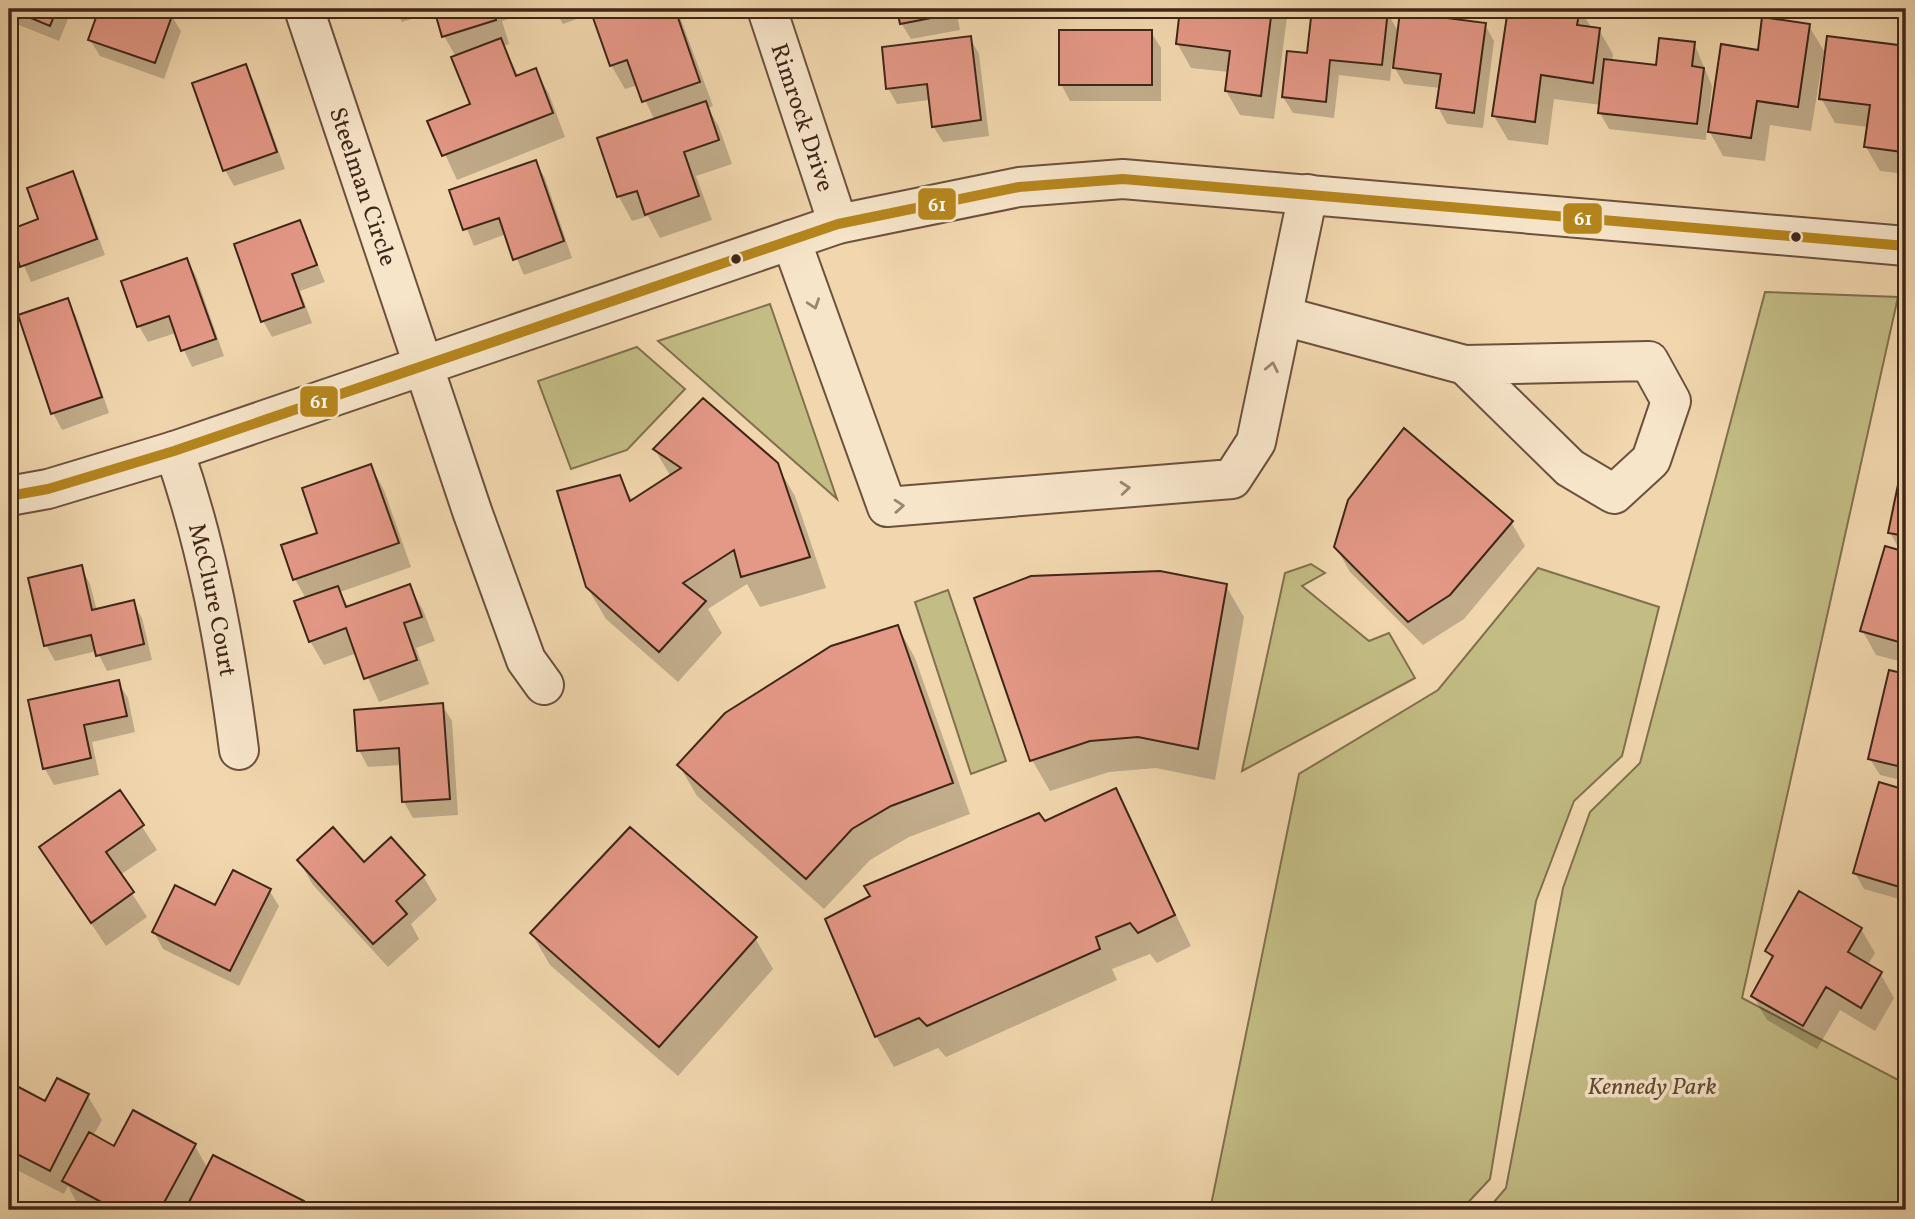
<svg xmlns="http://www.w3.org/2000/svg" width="1915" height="1219" font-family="Vollkorn,serif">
<rect width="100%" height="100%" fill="#f2d7ae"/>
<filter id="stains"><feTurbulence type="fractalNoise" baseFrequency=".00286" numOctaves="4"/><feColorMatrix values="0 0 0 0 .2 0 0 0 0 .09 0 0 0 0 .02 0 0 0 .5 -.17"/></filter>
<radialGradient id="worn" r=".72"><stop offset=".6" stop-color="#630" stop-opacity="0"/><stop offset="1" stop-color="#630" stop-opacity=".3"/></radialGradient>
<path fill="#c3bc85" stroke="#80714e" stroke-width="2" d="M1765,292l133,5 -156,701 164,86v126h-419l19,-22 57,-300 27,-76 50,-49z
M770,304l67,195 -179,-158z
M637,347l48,42 -58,61 -56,19 -33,-88z
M1311,564l14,9 -23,13 67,55 20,-8 26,45 -173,93 43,-198z
M1538,568l121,39 -37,149 -48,45 -38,100 -46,278 -29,31h-251l89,-436 139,-84z
M948,590l58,171 -35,13 -56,-172z"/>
<path fill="#0003" d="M9,9h63l-13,32 -50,-20z
M101,9h55l15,6 10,16 -17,48 -64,-23 -10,-16z
M394,9h125l2,6 -19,6 7,23 -5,2 15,31 16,-7 14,24 16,43 -108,43 -27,-58 42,-17 -16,-48 -12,-21 -8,-25 -34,11z
M554,9h123l36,97 -5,2 11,19 13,37 -36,12 16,44 -52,18 -12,-22 -16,5 -13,-24 -19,-57 55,-19 -17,-36 -13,4 -14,-24 -18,-52 -30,11z
M899,9h57l4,21 -49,9 -10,-16z
M1182,9h106l-14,110 -34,-4 -14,-24 3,-19 -38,-4 -14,-25z
M1314,9l73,3 12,21 86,-8 9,16 -11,87 -36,-4 -9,-17 3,-19 -37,-4 -12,-21 -2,18 -51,-6 -5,43 -41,-5 -10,-16 26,-42z
M1510,9h70l12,20 7,1 14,24 -1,8 46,5 36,-24 18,43 -3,28h3l47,-62 50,-26 15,25 -13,80 -41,-6 -5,36 -42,-5 -16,-29 -1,13 -97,-11 -9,-16 1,-8 -47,-6 -6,46 -40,-5 -14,-24z
M1151,32l10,16v53h-91l-9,-17z
M970,38l9,16 10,82 -46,6 -10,-16 -3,-26 -33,4 -9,-16z
M1828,38l78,10v126l-26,-3 -14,-24 3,-20 -34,-4 -14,-25z
M245,66l9,16 31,87 -51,17 -9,-16z
M535,162l10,16 27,80 -48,17 -18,-41 -32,12 -23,-55z
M72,173l9,16 24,66 -74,27 -22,-51 31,-11z
M300,222l25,60 -25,9 12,32 -40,14 -9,-16z
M187,260l9,16 28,80 -32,11 -16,-34 -28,9 -9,-16z
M67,300l9,16 33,97 -47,17 -9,-17z
M655,450l121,14 19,32 31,92 -66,19 -13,-23 -39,25 14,24 -44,49 -72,-63 -19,-32 32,-110 14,24 38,-24z
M1906,455v208l-30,-8 -14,-25 39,-77 -11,-21z
M371,466l13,24 27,77 -71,25 9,16 60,-22 14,24 12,31 -19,7 13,36 -50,18 -22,-49 -33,12 -14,-24 -4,-42 -11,-20 24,-45z
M1511,522l14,24 -61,73 -41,26 -73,-73 -14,-25z
M81,567l9,17 7,27 36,-9 9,16 10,42 -45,11 -10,-20 -42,10 -9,-16z
M1226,586l18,31 -29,163 -59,-12 -47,4 -59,19 -18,-31 -56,-161z
M898,627l17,31 55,156 -61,23 -39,23 -46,49 -127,-113 -18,-31z
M1890,672l16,4v105l-26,-6 -10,-16z
M118,682l10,16 7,34 -43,10 7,33 -45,10 -9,-16 -15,-68z
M442,705l10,16 6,94 -45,3 -9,-16 -2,-37 -34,2 -9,-17z
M1881,784l25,8v109l-42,-12 -9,-16z
M1115,790l76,156 -34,17 -7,-9 -38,15 5,11 -171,77 -8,-9 -44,19 -18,-31 -49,-117z
M120,792l37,58 -37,25 27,42 -41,29 -65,-98z
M299,861l65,4 59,11 14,24 -26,24 8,15 -31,28 -75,-82z
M269,890l10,16 -40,80 -76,-37 -9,-17z
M1861,929l14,24 -8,13 13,7 14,25 -19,33 -35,-21 -23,39 -50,-29 -14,-24 20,-36 -6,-9z
M532,934l223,4 18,31 -95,107 -128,-111z
M9,1084l37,19 42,-7 14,24 -9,16 21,12 81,-2 13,23 95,34 4,7h-219l-10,-5 -10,-19 -4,8 -55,-28z
M327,1205l9,5h-11z"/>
<path fill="#e49886" stroke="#3e2617" stroke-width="2" d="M9,9h48l-7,17z
M99,9h61l13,4 -18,50 -67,-23z
M434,9h59l3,11 -54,17z
M610,9h65l25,73 -58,20 -15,-42 -17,6 -18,-51z
M897,9h54l1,5 -52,10z
M1180,9h92l-11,87 -36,-5 5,-40 -54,-7z
M1312,9l76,1 -6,55 -52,-5 -4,42 -44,-5 5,-46 20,2z
M1508,9h72l-3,16 23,3 -7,55 -52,-8 -6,47 -43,-6z
M1400,12l86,11 -12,90 -38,-5 5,-34 -48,-6z
M1762,17l48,7 -12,83 -41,-6 -6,37 -43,-6 13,-88 37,6z
M1059,30h93v55h-93z
M971,36l10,84 -49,7 -5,-43 -41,5 -4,-42z
M1827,36l79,10 -3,106 -39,-5 6,-42 -51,-6z
M501,38l15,38 20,-8 17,45 -111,43 -15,-35 43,-17 -19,-47z
M1659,38l36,4 -3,24 12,2 -7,56 -99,-11 6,-54 52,6z
M246,64l31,88 -54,19 -31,-88z
M706,101l13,39 -35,12 15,44 -54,19 -8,-24 -20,6 -20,-59z
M536,160l28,81 -51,19 -14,-42 -36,12 -14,-40z
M73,171l24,68 -77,28 -11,-37 29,-11 -11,-31z
M300,220l17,45 -25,9 12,33 -43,15 -27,-78z
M187,258l29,81 -35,12 -12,-35 -32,11 -16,-46z
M68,298l34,99 -51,17 -33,-99z
M703,398l75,65 32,94 -69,20 -7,-27 -51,33 23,18 -47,51 -73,-65 -29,-96 63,-16 10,26 51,-33 -28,-19z
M1404,428l109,93 -63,74 -42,27 -74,-75 14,-47z
M1906,446v90l-18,-3z
M371,464l28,79 -106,37 -12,-35 36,-12 -15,-45z
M1885,546l21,6v92l-46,-13z
M82,565l10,45 42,-10 10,44 -48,12 -5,-21 -47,11 -16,-68z
M1160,571l67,13 -29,165 -60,-12 -48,4 -60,20 -56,-163 57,-22z
M410,584l12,33 -18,6 13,37 -53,19 -18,-51 -37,14 -15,-41 44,-15 8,21z
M898,625l55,158 -62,23 -39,23 -46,50 -129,-114 48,-52 106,-67z
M1889,670l17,4v94l-38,-9z
M119,680l8,36 -43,9 7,33 -48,11 -15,-69z
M443,703l7,96 -48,3 -3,-54 -42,3 -3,-41z
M1879,782l27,8v87l-3,11 -50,-15z
M1116,788l59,127 -37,18 -8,-10 -34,14 4,12 -173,77 -8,-8 -44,19 -50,-118 45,-23 -6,-10 175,-73 6,8z
M120,790l24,35 -38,27 28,40 -43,31 -52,-76z
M333,827l31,35 27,-25 34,38 -29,26 11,13 -34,30 -76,-84z
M630,827l127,110 -98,110 -129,-114z
M233,870l38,19 -41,82 -78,-39 23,-47 40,20z
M1799,891l63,37 -14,24 34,20 -21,36 -35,-21 -23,39 -52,-30 22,-40 -8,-5z
M57,1078l32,16 -39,77 -41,-21v-68l36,19z
M133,1110l63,34 -36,66h-44l-54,-29 27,-49 25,14z
M213,1155l91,46 -4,9h-115z"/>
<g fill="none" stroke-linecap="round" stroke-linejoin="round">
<g stroke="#6b523d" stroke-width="42">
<g id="minor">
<path id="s1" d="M304,9l168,502 54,149 18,25"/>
<path id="s2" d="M767,9l71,215"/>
<path d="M791,240l96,267 345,-28 24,-37 52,-248"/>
<path d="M1283,316l182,49 105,103 44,26 37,-34 20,-59 -22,-40 -184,4"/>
<path id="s3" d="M174,451c34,97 52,198 65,299"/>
<path d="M9,496l39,-7 126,-38 664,-227 181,-37 104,-8 783,67"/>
</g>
</g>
<use href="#minor" stroke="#f7e5ca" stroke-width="38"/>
<g stroke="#f7e5ca" stroke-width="16">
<path id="bus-1" d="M9,496l39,-7 126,-38 664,-227 181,-37 104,-8 783,67"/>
</g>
<use href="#bus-1" stroke="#b6861d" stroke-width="10"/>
</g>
<defs><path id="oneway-chevron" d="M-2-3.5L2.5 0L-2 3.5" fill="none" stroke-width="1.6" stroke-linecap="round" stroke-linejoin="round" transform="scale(1.75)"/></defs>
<g stroke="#9a8670">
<use href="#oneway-chevron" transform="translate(814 304) rotate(71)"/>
<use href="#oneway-chevron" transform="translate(1272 367) rotate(-78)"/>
<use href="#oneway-chevron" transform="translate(1125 488) rotate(-5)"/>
<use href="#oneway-chevron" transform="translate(899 506) rotate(-4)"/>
</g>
<g fill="#3e2617" stroke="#f7e5ca" stroke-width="2.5">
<circle cx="1796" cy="237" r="6"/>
<circle cx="736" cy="259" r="6"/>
</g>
<g text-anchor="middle" stroke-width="7" stroke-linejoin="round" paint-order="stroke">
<g font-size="24" fill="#3e2617" stroke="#f7e5ca">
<text dy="8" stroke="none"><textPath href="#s2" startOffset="114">Rimrock Drive</textPath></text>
<text dy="8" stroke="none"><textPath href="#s1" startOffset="187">Steelman Circle</textPath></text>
<text dy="8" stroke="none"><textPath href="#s3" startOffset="154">McClure Court</textPath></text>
</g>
<g font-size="24" font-style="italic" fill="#5f4c32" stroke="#f7e5ca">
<text x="1652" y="1094">Kennedy Park</text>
</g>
</g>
<g stroke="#f7e5ca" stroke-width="2.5">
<rect x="917" y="187" width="40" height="34" rx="7" fill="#b6861d"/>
<rect x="1562" y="202" width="41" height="33" rx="7" fill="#b6861d"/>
<rect x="299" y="385" width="40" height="33" rx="7" fill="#b6861d"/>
</g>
<g font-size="19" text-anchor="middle" font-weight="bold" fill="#fff">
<text x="937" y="211">61</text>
<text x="1583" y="225">61</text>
<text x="319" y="408">61</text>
</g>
<rect width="1915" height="1219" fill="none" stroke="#f2d7ae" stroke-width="35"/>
<rect x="10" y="10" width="1894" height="1198" fill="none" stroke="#3e2617" stroke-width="3.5"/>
<rect x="18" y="18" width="1880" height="1184" fill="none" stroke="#3e2617" stroke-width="2"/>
<rect width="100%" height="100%" filter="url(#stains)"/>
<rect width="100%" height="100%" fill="url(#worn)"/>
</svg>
